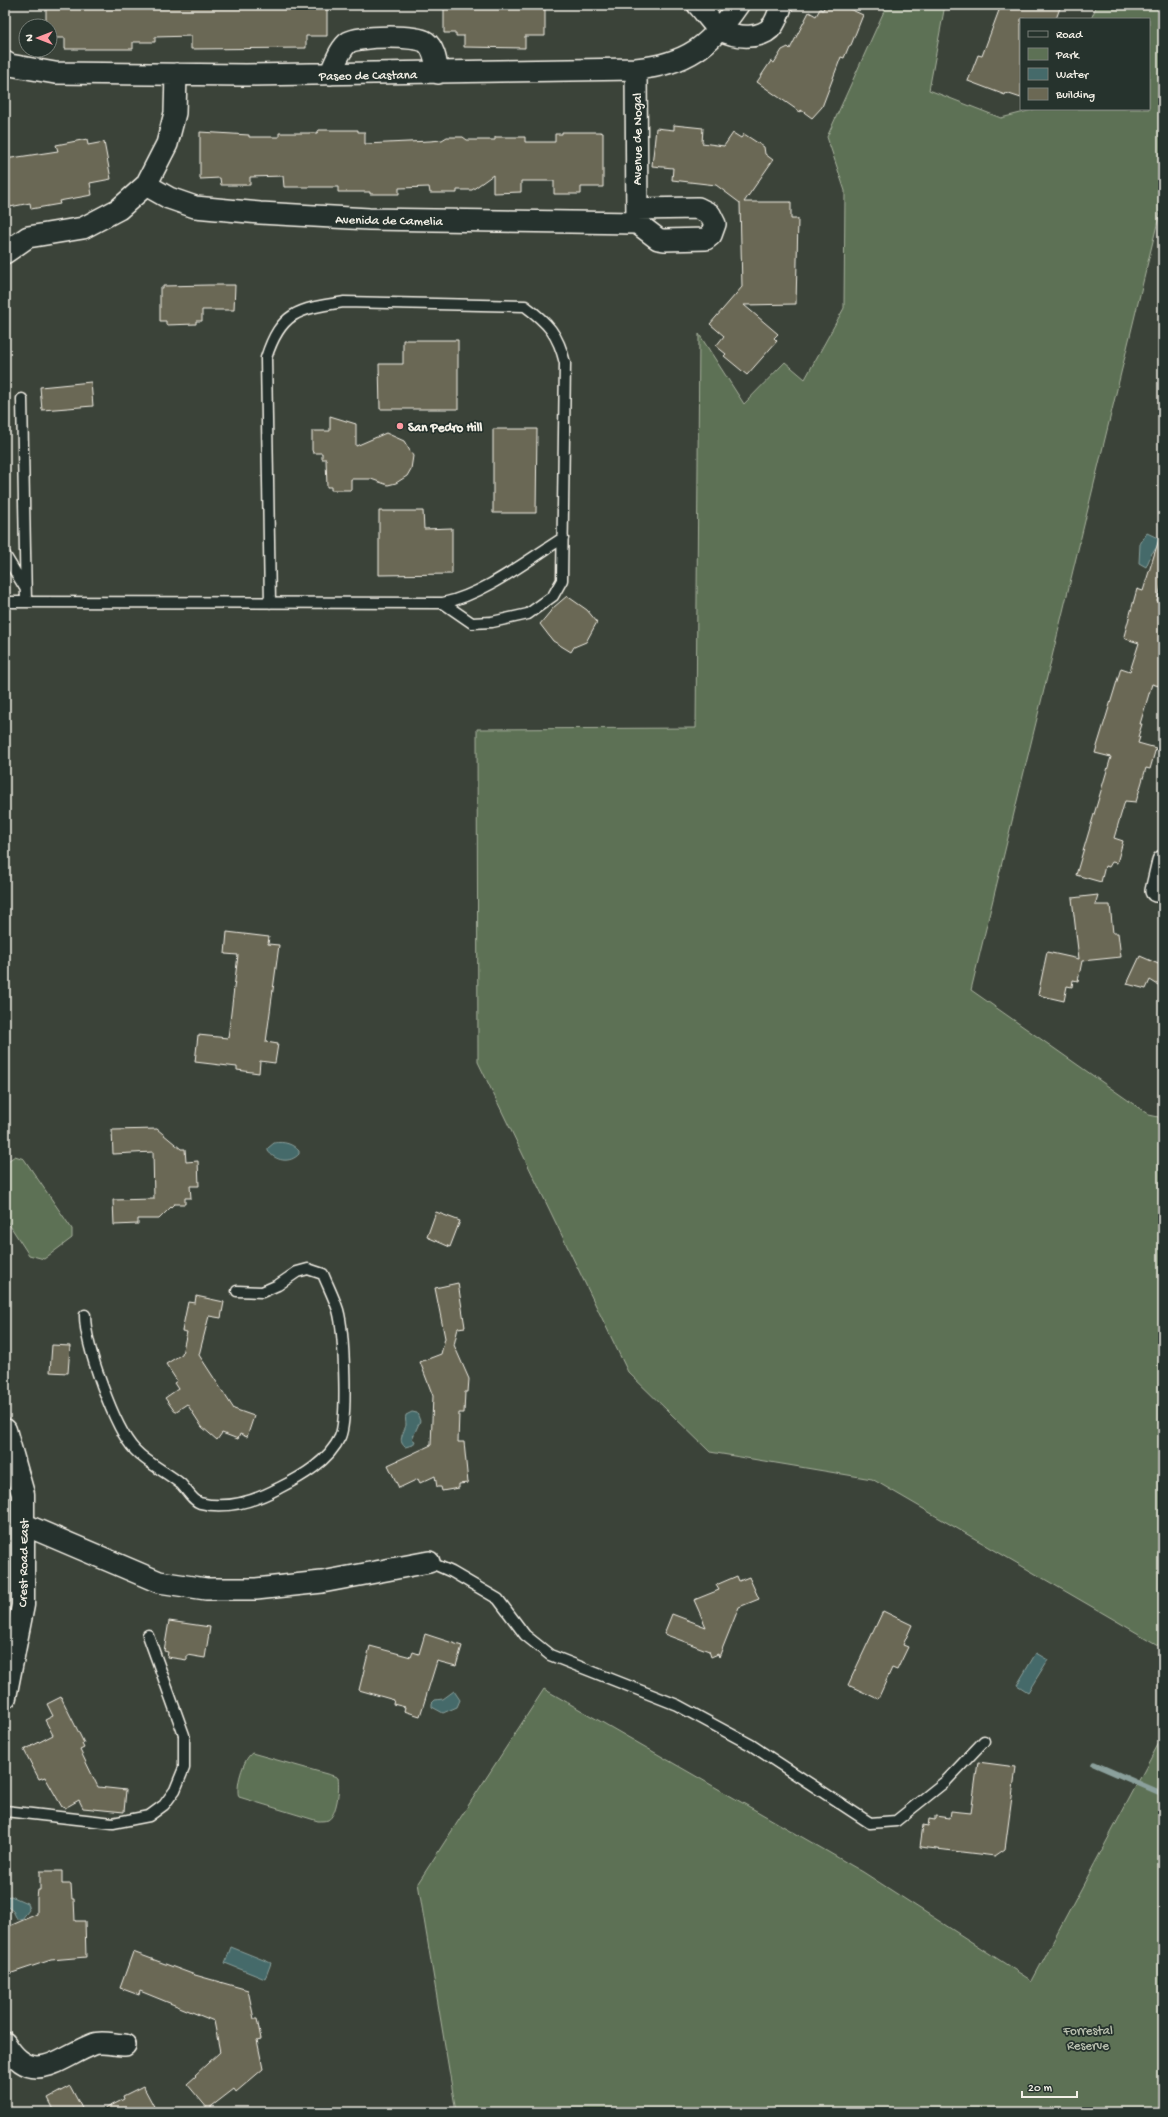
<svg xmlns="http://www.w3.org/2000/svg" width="1168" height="2117" font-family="'Gochi Hand',sans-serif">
<rect width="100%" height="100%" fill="#3b4339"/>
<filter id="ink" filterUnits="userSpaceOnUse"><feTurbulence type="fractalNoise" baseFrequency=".025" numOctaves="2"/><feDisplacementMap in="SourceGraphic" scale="8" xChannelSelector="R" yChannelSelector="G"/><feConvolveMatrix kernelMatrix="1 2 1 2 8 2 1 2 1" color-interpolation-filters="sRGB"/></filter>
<g filter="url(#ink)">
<path fill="#5d7155" stroke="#a8b19e" d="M885,5h60l-16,85 72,28 35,-9h113v-90h-58l6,-14h66v195l-192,790 178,125 14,3v530l-291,-169 -162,-27 -82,-80 -150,-310 -1,-333 219,-1 3,-394 45,70 41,-42 20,17 39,-71 1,-117 -18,-54 58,-128z
M15,1156l9,3 48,70v9l-28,21 -15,-4 -24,-37v-55z
M544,1689l319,183 169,109 128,-240 3,-23v394h-707l-38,-229z
M252,1753l82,23 4,2c2,10 -1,37 -10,42 -3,1 -7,1 -10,1l-79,-24c-4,-9 4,-38 13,-44z"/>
<path fill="#456a6a" stroke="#8ba09c" d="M1147,533l13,6v5l-8,9 -6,14 -7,-4 1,-19z
M274,1143c10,-2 19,1 25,8v3c-9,10 -24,7 -31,-3v-3z
M412,1412l5,1 3,8 -8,18 3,2 -2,4 -8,2c-8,-7 -1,-14 1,-22 0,-3 -1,-7 0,-10z
M1036,1653l12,7 -20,32 -11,-7z
M454,1691l6,9 -3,7 -14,6 -11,-6v-4l3,-3 8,-1z
M11,1896l16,7 2,7 -7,9h-5l-4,-8 -8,-6v-8z
M231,1947l40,16 -6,16 -40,-16z"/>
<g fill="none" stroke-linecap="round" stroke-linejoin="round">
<path stroke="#8ba09c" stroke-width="5.5" d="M1094,1764l69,30"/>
</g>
<path fill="#6b6854" stroke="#f4f1e8" d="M46,5h281v31h-21v12l-115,1v-13l-36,1v5h-22v7h-68v-11h-15v-12h-4z
M444,5h101v31h-20v12l-61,-1v-11h-8v-3h-12z
M825,5h16l22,10 -12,30 -2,1 -5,12 -3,-1 -19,50 -10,11 -11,-8 -1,2 -43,-30 14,-21 3,2 8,-13 6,-3 2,2 19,-37 7,4 4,-7 3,1z
M1001,5h60l-5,14h-35v79l-15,-5 -1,2 -37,-14 10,-26 4,1z
M674,125l29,3 -1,15 22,3 9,-13 8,5 3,-4 20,13 1,7 8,6 -29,42h47v17h7l-2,85 -52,1 34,29 -4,4 3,3 -30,34 -23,-19 2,-2 -10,-8 8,-10 -14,-12 32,-37 -2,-84 -24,-18 -44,-5 1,-12 -21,-2 4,-38 18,2z
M319,130h39v2h7v12l65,-3 12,-1 5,-3h16l4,3h28v-3h30v5h30v-8h7v-2h38l3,1v54h-22v7h-27v-13h-33v11l-28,1v-18l-21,15h-15v3h-27l-1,-6 -30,1v6h-29v-2h-32v-5h-54l-1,-11 -33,1v8h-29l-1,-7 -20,1v-47l49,3v2h30v-4h38z
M87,139l1,6 16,-3 7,37 -21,4 2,12 -33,6 1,3 -29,5 -1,-6 -20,4 -5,-29v-19l53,-8 -2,-6z
M209,285h26l-1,25h-32v11h-6v3l-30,1v-4h-6v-33h3v-2z
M403,340h55v69h-78l-1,-45h24z
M91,382l2,24 -51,4 -2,-23z
M330,416l26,8v22l30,-13 18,8 9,15 -2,13 -4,7 -11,7 -8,2 -17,-6h-20v11h-20v-3h-4l-1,-28h-4v-6h-9l-1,-3v-19h18z
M493,429h44l-1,84h-43z
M379,511h44l1,18 28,-1v46l-73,1z
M1160,536l3,1v43l-6,21 6,1v83l-4,-1v2l-7,-2 -12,40h2l-4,13h2l-2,6 18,5 -6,21 -4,-1 -10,34 -11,-1 -11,37 9,3 -6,22 -5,-1 -3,5 -4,-1 -4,16 -25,-7 35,-118 -16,-4 26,-85 9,3 9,-28 -13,-4 -2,-3 13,-47 6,2z
M567,596l20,14 10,12 -11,20 -12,5 -3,5 -18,-11 -13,-17 14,-17z
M1098,895l-3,10h15l3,28h5l3,24 -39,4 -4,20 -5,-1 -1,7 -5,-1 -3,15 -26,-6 9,-43 32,7 -7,-61z
M227,932l42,5 -1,7 11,1 -13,97 12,2 -3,19 -15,-2 -1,12 -22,-3v-3l-42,-5 3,-27 30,3 10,-83 -13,-1z
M1140,956l23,10v22l-13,-8 -4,9 -19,-5z
M157,1129l24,20h4l1,13 12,-1 1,25h-9l1,12h-6v6h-11l-15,15h-21v5l-24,1 -1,-25 41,-1 -1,-47 -40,2 -1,-24z
M436,1212l24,9 -10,26 -23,-10z
M458,1283l7,44 -7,1 -4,17 15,34 -1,13h-3l-1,21h-5l-1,29h6l4,41 -9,1v4l-17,3 -1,-4h-4l-2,-11 -15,7 -2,-4 -19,9 -11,-23 43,-20 2,-49 -13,-34 21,-8 4,-16 -10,-50z
M196,1296l28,6 -3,16 -12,-2 -10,39 35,54 20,7 -7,21 -7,-3 -2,5 -16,-6 -5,7 -15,-13 -15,-23 -12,8 -10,-14 13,-9 -4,-6 3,-2 -11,-17 16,-10 5,-22 -5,-1 6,-29 7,1z
M52,1345l18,1 -2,27 -18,-1z
M737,1576l2,5 10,-4 10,22 -20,8 -20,50 -1,-3 -7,3 -2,-6 -45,-17 8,-20 34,13 -12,-27 25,-10 -3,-5z
M883,1611l29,14 -9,20 5,2 -11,23 -5,-2 -14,31 -30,-14z
M169,1621l41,6 -5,31 -18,-3v5l-20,-3 1,-5 -4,-1z
M425,1634l37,12 -6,20 -19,-5 -17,55 -16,-5 1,-4 -12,-3 1,-4 -35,-10 11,-44 41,11 2,-5 6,2z
M61,1697l23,46 -2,1 2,4 -4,2 18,37 28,3 -2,22 -41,-4 -4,-8 -14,8 -3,-1 -17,-30 -6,2 -15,-29 29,-15 -8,-15 8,-4 -6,-12z
M978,1762l38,5 -11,82 -10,7 -75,-9 3,-22 5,1 1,-7 6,1v-4l15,2 1,-7 20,2z
M40,1871h22v13h9l1,15h2l1,22h10l1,36 -35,3 -42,14 -4,-8v-38l32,-14v-16l1,-8h2z
M133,1952l62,23 53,15 6,29h3l4,20 -4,1 6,29 -27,23 -2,-3 -26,20 -21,-25 9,-8 -1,-1 25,-23 -6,-31 -74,-30 -1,4 -19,-7z
M70,2086l14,26h-29l-7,-14z
M143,2086l14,26h-58l25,-13 -1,-3z"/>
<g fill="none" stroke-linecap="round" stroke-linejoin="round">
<g stroke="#f4f1e8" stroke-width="13">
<path id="service" d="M22,399l4,203
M5,555l20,33
M5,602l438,1c42,-9 83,-42 120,-65
M270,603l-4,-245c15,-47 33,-49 78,-56l181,4c23,17 33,28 40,57l-3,217 -9,16 -25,18 -36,8 -20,1 -29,-20
M85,1315c0,30 29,113 50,135 13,14 32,22 46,34 6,6 12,17 19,19 28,7 55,-2 79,-15 22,-11 50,-27 61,-51 8,-19 4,-106 -2,-127 -4,-12 -10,-24 -15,-36l-15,-5 -11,3 -19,13 -16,7 -25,-1
M429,1562l23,10 46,27 27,36 25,20 127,50 74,40 119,78 26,-2 50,-40 38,-40
M5,1811l108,12 36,-7 15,-11 11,-15 9,-22v-33l-36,-100"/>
</g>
<g stroke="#f4f1e8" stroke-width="24">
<path id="minor" d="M698,5c7,7 15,21 23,25 15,8 42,10 52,-5 4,-5 6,-14 9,-20
M5,62l5,3 45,8 191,2 390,-6c51,-5 74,-23 102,-64
M636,69l1,154
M330,74c5,-10 10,-26 19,-32 11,-6 66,-7 77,0 9,7 10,21 12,31
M146,185l23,13 26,9 65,6 109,6 268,4
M637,209l61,-1 12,6 5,10 -4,11 -5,4 -42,1 -6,-1 -21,-16
M5,253l23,-16 55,-9 36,-19 27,-24 21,-41 8,-31 1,-39
M1156,891l7,-30
M23,1524l136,58 47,7h50l66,-7 107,-20
M5,2043c28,46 54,14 89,1 8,-3 22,1 31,1"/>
</g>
<g stroke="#f4f1e8" stroke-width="25">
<path id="tertiary" d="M5,1430l18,64v111l-18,92"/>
</g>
<use href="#service" stroke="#26332d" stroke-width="10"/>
<use href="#minor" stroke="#26332d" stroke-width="21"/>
<use href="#tertiary" stroke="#26332d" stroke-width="22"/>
</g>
</g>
<circle fill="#ff9aa2" stroke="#26332d" stroke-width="1.5" cx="400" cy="426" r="4"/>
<g text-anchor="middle" stroke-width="3.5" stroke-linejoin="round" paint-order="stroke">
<g font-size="13" fill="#f4f1e8" stroke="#26332d">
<text transform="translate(368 74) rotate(-1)" y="5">Paseo de Castana</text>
<text transform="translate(636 139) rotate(-90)" y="5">Avenue de Nogal</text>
<text transform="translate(389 219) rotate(1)" y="5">Avenida de Camelia</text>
<text transform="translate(22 1563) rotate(-89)" y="5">Crest Road East</text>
</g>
<g font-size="13" font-weight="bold" fill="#f4f1e8" stroke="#26332d" text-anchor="start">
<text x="408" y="431">San Pedro Hill</text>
</g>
<g font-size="13" fill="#b8bead" stroke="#26332d">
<text x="1088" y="2034">Forrestal<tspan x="1088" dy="15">Reserve</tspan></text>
</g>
</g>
<rect width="1168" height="2117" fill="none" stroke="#26332d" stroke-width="20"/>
<rect x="10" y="10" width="1148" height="2097" fill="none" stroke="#f4f1e8" stroke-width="1.5" filter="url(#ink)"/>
<rect x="1020" y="18" width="130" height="92" fill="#26332d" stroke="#787f78"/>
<rect x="1028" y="31" width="20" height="6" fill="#26332d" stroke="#787f78"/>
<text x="1056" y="38" font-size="12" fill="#f4f1e8">Road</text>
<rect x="1028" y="48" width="20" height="12" fill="#5d7155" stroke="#787f78"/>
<text x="1056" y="58" font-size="12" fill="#f4f1e8">Park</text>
<rect x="1028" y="68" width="20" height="12" fill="#456a6a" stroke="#787f78"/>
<text x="1056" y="78" font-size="12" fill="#f4f1e8">Water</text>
<rect x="1028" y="88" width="20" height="12" fill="#6b6854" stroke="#787f78"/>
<text x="1056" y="98" font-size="12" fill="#f4f1e8">Building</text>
<g transform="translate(38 38) rotate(270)"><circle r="19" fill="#26332d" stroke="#787f78"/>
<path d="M0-3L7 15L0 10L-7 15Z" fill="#ff9aa2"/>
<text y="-6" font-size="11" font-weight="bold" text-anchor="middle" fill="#f4f1e8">N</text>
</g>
<path d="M1022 2091v6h55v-6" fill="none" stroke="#f4f1e8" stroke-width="2"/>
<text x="1028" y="2091" font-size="12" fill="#f4f1e8" stroke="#26332d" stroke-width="3" paint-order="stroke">20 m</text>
</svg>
